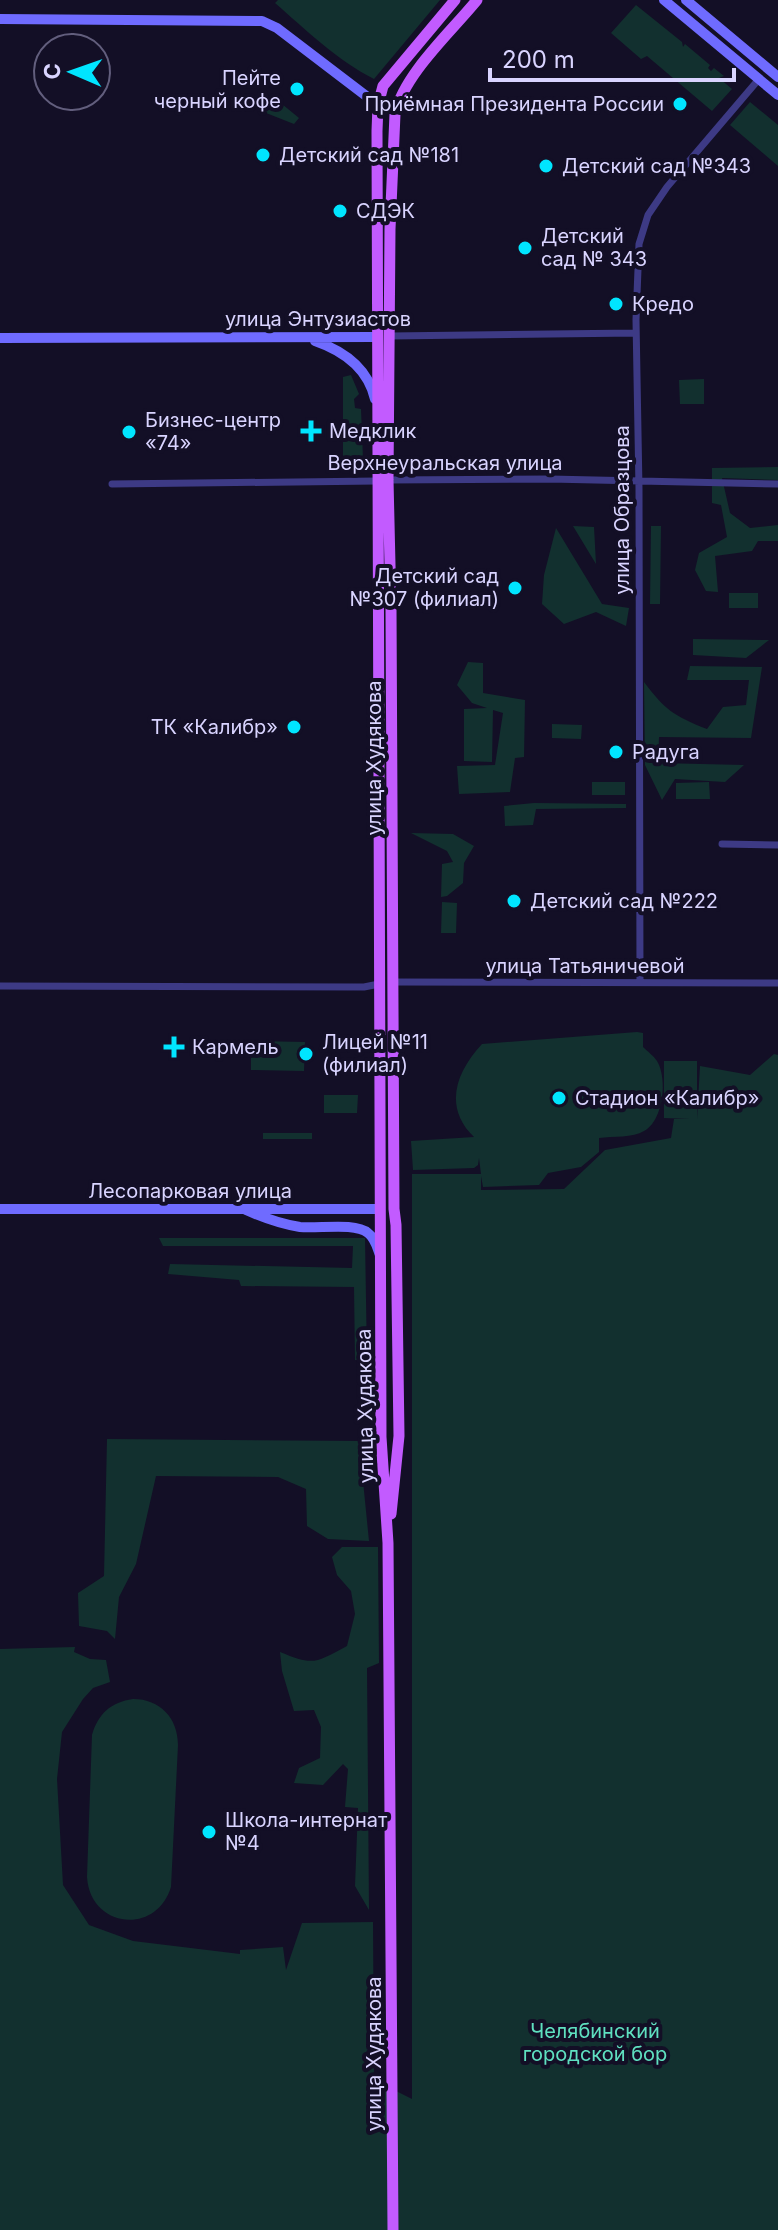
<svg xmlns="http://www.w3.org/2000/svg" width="778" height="2230" font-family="Inter,sans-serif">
<rect width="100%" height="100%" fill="#130f26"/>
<path fill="#12302f" d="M278,0h162l-66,79c-37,-19 -68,-49 -99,-76z
M636,5l46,37 1,5 2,-3 25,21 -2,3 3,3 3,-3 10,8 -5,2 13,11 -20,22 -65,-55 -6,3 -30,-26z
M271,95l28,23 -5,6 -33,-13z
M750,102l28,23v41l-48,-41z
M351,375l8,19 -5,5 1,9 6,1 2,50h-20v-82z
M704,379v25h-24l-1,-24z
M778,467v13l-56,-2 8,35 20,15 28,-3v16h-20l-6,10 -37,5 3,36 -12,-1 -11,-21 4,-17 28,-16 -6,-32 -9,-2v-35z
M573,526l21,1 2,37z
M651,526h10l-1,78h-10z
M556,528l46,76 27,4 -3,18 -30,-14 -32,12 -22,-20 2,-29z
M729,593h29v15h-29z
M693,639l76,1 -23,18 -53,-3z
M468,662l15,1v30l42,7 -1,57 -9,1 -5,34 -51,2 -2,-28 38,-1 8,-52 -10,-3 -1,52 -28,-1v-52l23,-1 -15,-5 -15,-18z
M690,666l72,1 -11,71 -92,-1 -1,26 86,2 -19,17 -50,-3 -13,21 -17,-35 -1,-83c21,28 30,34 63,47l16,-22 23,-2 3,-25h-62z
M552,724l30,1 -1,14 -29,-1z
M592,782h33v13h-33z
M709,782l1,17h-34v-16z
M534,803l92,1v4l-90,1 -3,16 -28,1 -1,-20z
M411,833l42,1 21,12 -10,17 -1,20 -16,13 -6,1 1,-33 11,-2 -6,-11z
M442,902l15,1 -1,30h-15z
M637,1032l6,1v14c4,4 11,9 14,14 11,18 6,60 -13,70 -11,7 -31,5 -45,7v14l-18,15 -33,6 -9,12 -56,2 -2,-11v14l83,-1 41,-39 66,-12 3,-19h16l-26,-1v-57h33v58l3,-53 50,9 24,-21 4,1v1175h-778v-581l75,-2 -1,5 16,7 16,1 4,22 -17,6 -10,11 -21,33 -5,47 6,106 26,40 44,16 107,13v-4l43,-3 3,23 16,-47 71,-1 1,158 38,19v-925h69l-2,-16 -1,7 -4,3 -61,2 -2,-29 63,-4c-31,-30 -18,-65 8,-93z
M251,1041l54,1 -1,29 -53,-1z
M324,1095h34l-1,18h-33z
M263,1133h49v6h-49z
M159,1238h206l2,122h-12l-1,-73 -113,-1 -2,-6 -71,-6 2,-10 182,4 1,-22h-190z
M107,1439l252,2 10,100 -41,-2 -21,-13 -1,-37 -28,-12 -122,-1 -20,88 -17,33 -4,42 -8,-8 -28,-5 -1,-33 26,-17z
M342,1547h36l1,116 -12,5 2,242 -14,-24 3,-78 -13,-1 3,-38 -5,-5 -20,21 -29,-2 5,-15 21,-10 1,-31 -7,-17 -20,1 -12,-40 -2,-19c34,14 35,11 67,-6l8,-32 -4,-23 -14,-16 -5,-18z
M133,1699c27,0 45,19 45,46l-7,142c-15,49 -81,41 -84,-10l5,-142c6,-21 19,-33 41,-36z"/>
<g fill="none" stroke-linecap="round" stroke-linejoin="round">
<path stroke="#3d3a85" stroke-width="7" d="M390,336l246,-3
M388,480l162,-1 228,5
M112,484l265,-3
M722,844l56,1
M392,982l386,1
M640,982l-1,-493 -3,-169 3,-76 9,-29 19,-28 92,-108
M0,986l364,1 15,-3"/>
<path stroke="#6f6bff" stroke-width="10" d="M664,0l114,95
M686,0l92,77
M0,19l262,2 15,7 101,77
M0,338l377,-1
M315,341c29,10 53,28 60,58
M0,1209h380
M246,1210c18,8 34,14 54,17 18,2 55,-5 68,6 7,5 9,14 12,22"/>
<path stroke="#c25bff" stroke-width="11" d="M391,1514l8,-78 -3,-211 -2,-16 -3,-602 -3,-127 2,-251 5,-115c9,-40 56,-82 82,-114
M393,2230l-5,-687 -7,-106 -4,-1306 1,-26 5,-19 72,-86"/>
</g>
<g fill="#00e5ff" stroke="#130f26" stroke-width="3">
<circle cx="297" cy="89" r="8"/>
<circle cx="680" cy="104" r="8"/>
<circle cx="263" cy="155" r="8"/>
<circle cx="546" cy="166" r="8"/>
<circle cx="340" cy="211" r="8"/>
<circle cx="525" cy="248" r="8"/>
<circle cx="616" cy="304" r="8"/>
<path d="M307 419h8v8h8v8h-8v8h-8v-8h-8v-8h8z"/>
<circle cx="129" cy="432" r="8"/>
<circle cx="515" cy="588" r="8"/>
<circle cx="294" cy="727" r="8"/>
<circle cx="616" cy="752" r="8"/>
<circle cx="514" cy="901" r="8"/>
<path d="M170 1035h8v8h8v8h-8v8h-8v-8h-8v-8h8z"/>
<circle cx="306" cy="1054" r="8"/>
<circle cx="559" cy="1098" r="8"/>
<circle cx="209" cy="1832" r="8"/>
</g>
<g text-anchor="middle" stroke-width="8" stroke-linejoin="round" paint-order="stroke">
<g font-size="20" fill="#d9d4ff" stroke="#130f26" text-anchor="start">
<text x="281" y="85" text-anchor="end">Пейте<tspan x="281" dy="23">черный кофе</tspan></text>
<text x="664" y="111" text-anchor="end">Приёмная Президента России</text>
<text x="279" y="162">Детский сад №181</text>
<text x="562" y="173">Детский сад №343</text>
<text x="356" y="218">СДЭК</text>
<text x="541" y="243">Детский<tspan x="541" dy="23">сад № 343</tspan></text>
<text x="632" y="311">Кредо</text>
<text x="145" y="427">Бизнес-центр<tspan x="145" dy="23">«74»</tspan></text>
<text x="329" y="438">Медклик</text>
<text x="499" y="583" text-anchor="end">Детский сад<tspan x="499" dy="23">№307 (филиал)</tspan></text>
<text x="278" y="734" text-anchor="end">ТК «Калибр»</text>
<text x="632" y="759">Радуга</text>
<text x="530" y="908">Детский сад №222</text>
<text x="322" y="1049">Лицей №11<tspan x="322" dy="23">(филиал)</tspan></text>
<text x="192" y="1054">Кармель</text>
<text x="575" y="1105">Стадион «Калибр»</text>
<text x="225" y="1827">Школа-интернат<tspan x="225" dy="23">№4</tspan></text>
</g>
<g font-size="20" fill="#d9d4ff" stroke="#130f26">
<text x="318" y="326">улица Энтузиастов</text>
<text x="445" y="470">Верхнеуральская улица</text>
<text transform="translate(622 510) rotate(-90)" y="7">улица Образцова</text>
<text transform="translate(374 758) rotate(-90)" y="7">улица Худякова</text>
<text x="585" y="973">улица Татьяничевой</text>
<text x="190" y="1198">Лесопарковая улица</text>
<text transform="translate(365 1406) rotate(-91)" y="7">улица Худякова</text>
<text transform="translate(374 2054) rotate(-90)" y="7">улица Худякова</text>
</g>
<g font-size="20" fill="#5fe0c0" stroke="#130f26">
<text x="595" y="2038">Челябинский<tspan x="595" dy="23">городской бор</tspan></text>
</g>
</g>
<g transform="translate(72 72) rotate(272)"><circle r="38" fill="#130f26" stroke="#625e7d" stroke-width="2"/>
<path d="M0-6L14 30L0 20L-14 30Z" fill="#00e5ff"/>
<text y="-12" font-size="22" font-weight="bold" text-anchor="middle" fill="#d9d4ff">С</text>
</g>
<path d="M490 68v12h244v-12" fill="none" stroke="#d9d4ff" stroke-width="4"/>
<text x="502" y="68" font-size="24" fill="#d9d4ff" stroke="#130f26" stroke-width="6" paint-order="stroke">200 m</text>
</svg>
